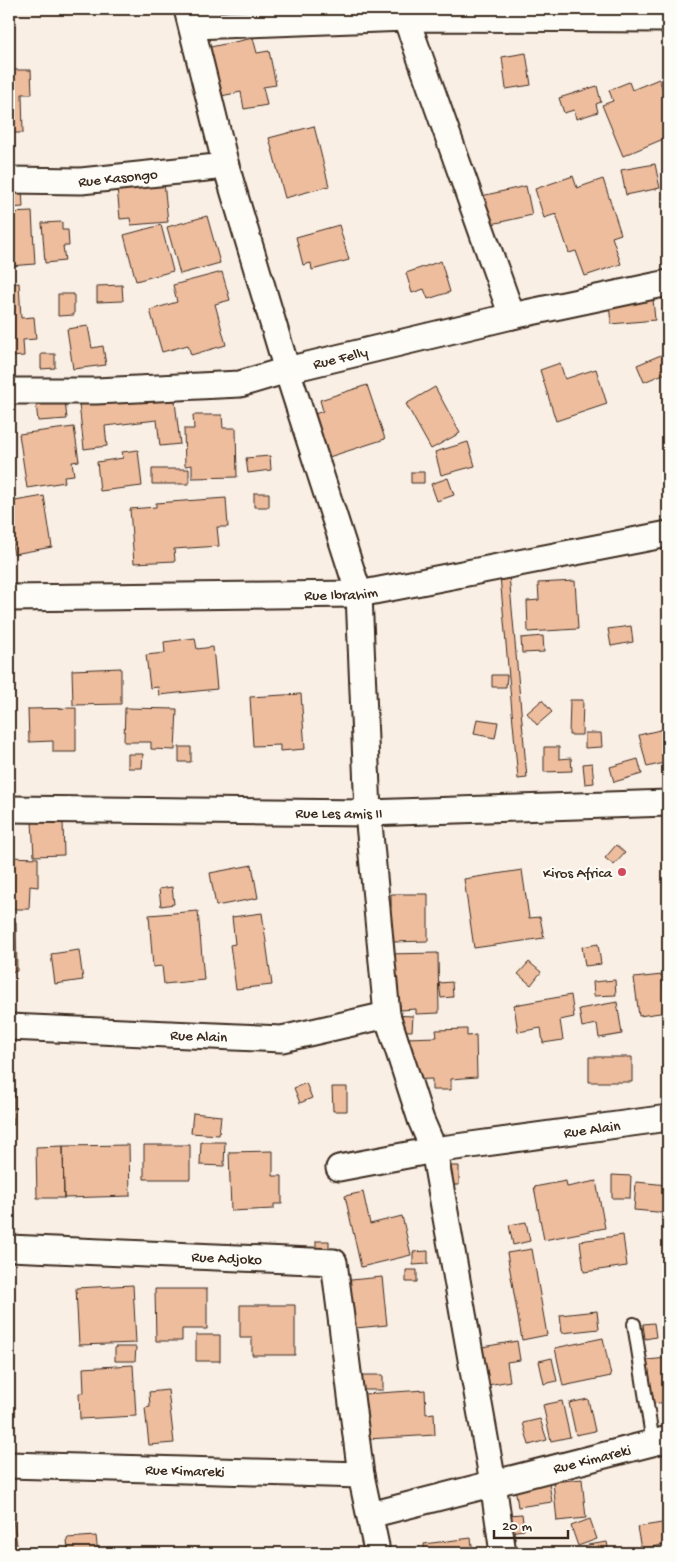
<svg xmlns="http://www.w3.org/2000/svg" width="677" height="1562" font-family="'Gochi Hand',sans-serif">
<rect width="100%" height="100%" fill="#faefe5"/>
<filter id="ink" filterUnits="userSpaceOnUse"><feTurbulence type="fractalNoise" baseFrequency=".02" numOctaves="2"/><feDisplacementMap in="SourceGraphic" scale="10" xChannelSelector="R" yChannelSelector="G"/><feConvolveMatrix kernelMatrix="1 2 1 2 8 2 1 2 1" color-interpolation-filters="sRGB"/></filter>
<g filter="url(#ink)">
<path fill="#eebd9e" stroke="#3b2a1e" d="M253,38l4,15 12,-2 7,34 -13,2 4,18 -23,4 -3,-17 -30,6 -10,-49z
M526,53l5,32 -25,4 -4,-32z
M9,70h22l1,24h-10l1,39h-14z
M659,79l9,23v35l-45,19 -21,-51 11,-4 -4,-11 20,-8 3,8z
M597,86l4,16 -5,2 2,8 -22,7 -2,-9 -10,3 -5,-15z
M314,126l15,60 -44,12 -16,-60z
M655,164l5,24 -34,7 -5,-25z
M573,176l4,12 26,-9 18,55 -9,3 9,27 -36,12 -9,-25 -7,2 -13,-39 -12,4 -9,-29z
M164,182l4,40 -37,3 -1,-7 -10,1 -3,-32z
M526,186l6,29 -58,13 -6,-29z
M9,188h13l1,19 -14,1z
M32,212l3,52 -26,2v-53z
M207,216l13,47 -40,11 -13,-47z
M62,222v8h6l1,16h-6l2,15 -20,2 -3,-40z
M161,225l12,46 -37,10 -12,-46z
M339,225l10,35 -37,10 -1,-7 -8,2 -7,-28z
M441,261l9,31 -22,7 -4,-10 -12,4 -6,-20z
M222,272l8,28 -15,4 11,41 -35,10 -3,-10 -26,7 -12,-42 27,-8 -4,-17z
M19,283l2,35 13,-1 2,22 -13,1 1,16 -15,1v-73z
M122,285l1,16 -26,1v-16z
M58,294h16v21l-16,1z
M653,299l2,21 -44,4 -2,-21z
M88,326l4,22 11,-2 3,19 -33,4 -6,-40z
M668,352v20l-24,10 -7,-17z
M41,354h14v14l-14,1z
M560,363l5,16 31,-10 11,35 -51,17 -16,-51z
M367,385l18,54 -56,18 -14,-43 8,-3 -3,-11z
M435,387l25,46 -29,16 -25,-45z
M174,393l6,51 -20,2 -3,-26 -52,6 2,20 -23,3 -5,-45z
M65,401l2,18 -29,2 -2,-17z
M193,415h29l1,13h13l1,49 -45,1v-13l-7,1 -1,-37h10z
M74,427l5,34 -7,1 2,13 -10,1 1,6 -38,6 -8,-54z
M468,442l7,24 -34,9 -6,-23z
M138,450l4,36 -42,5 -3,-29 26,-4 -1,-6z
M270,456l1,14 -23,3 -2,-15z
M152,469h37v15h-37z
M411,472h13v11h-13z
M448,478l6,17 -17,6 -6,-17z
M254,493h15v14h-15z
M44,496l8,51 -38,7 -4,-23h-1v-29z
M226,498l2,29h-11l2,19 -45,3 1,12 -41,2 -4,-54 26,-2v-4z
M509,575l18,203 -9,1 -18,-203z
M575,581l3,48 -50,3 -1,-31 12,-1 -1,-17z
M631,626l2,16 -22,4 -3,-17z
M543,636l1,16 -22,1 -1,-15z
M195,638l2,11 16,-2 4,42 -58,6 -1,-8 -8,1 -4,-33 19,-2 -1,-11z
M121,668v36l-48,1 -1,-35z
M492,675h15l-1,12h-14z
M301,694l4,55 -25,2v-6l-27,1 -3,-49z
M542,700l10,12 -15,13 -10,-12z
M570,700h13l-1,35h-13z
M76,708v44h-23v-11l-24,1 -1,-33z
M125,708l52,1 -2,41 -24,-1v-7h-27z
M477,719l21,3 -3,16 -21,-4z
M668,728v34l-21,5 -8,-32z
M585,733h16l1,14 -17,1z
M179,747h12v15h-12z
M544,747h15v12l12,-1 1,13 -28,1z
M128,754h15l-1,14h-14z
M638,759l4,15 -28,8 -4,-15z
M592,763l2,20 -9,1 -2,-20z
M63,821l1,34 -30,1 -2,-34z
M616,845l9,8 -11,12 -9,-7z
M9,857l29,1v29l-8,-1 -1,23h-20z
M252,865l6,33 -42,8 -6,-33z
M522,870l7,48 11,-1 4,21 -70,10 -10,-69z
M172,887l2,17 -13,2 -2,-17z
M391,894h37v47l-36,1v-19h-9v-16h8z
M198,911l6,69 -40,4 -2,-18 -9,1 -4,-52z
M262,913l10,72 -36,4 -6,-44 5,-1 -3,-27z
M9,922h7l1,49 -8,1z
M598,944l3,20 -16,2 -3,-19z
M79,950l4,30 -28,4 -4,-30z
M438,953l1,60 -23,1v-5l-16,1v-6l-9,1 -6,-51z
M529,962l12,10 -10,13 -13,-11z
M662,975l5,37 -28,4 -5,-38z
M615,980l1,15 -22,1 -1,-14z
M452,982l1,15 -12,1 -2,-15z
M571,995l3,22 -14,3 3,20 -20,3 -2,-15 -23,4 -4,-27z
M617,1002l5,32 -23,4 -2,-14 -15,3 -3,-18z
M389,1015l24,1 -1,15 -24,-1z
M467,1029v7l9,-1 1,42 -26,2v11h-19v-11l-25,1 -1,-42 31,-1 -1,-7z
M589,1057h43v25h-43z
M306,1083l6,15 -12,5 -6,-15z
M9,1084h5v41l-5,-1z
M332,1087h15v24h-14z
M193,1113l28,3 -2,19 -28,-2z
M201,1142h24l-1,24 -24,-1z
M129,1145l1,51 -66,2 -1,-52z
M144,1145h46v34h-46z
M63,1146l1,52h-27l-1,-51z
M273,1151v25h9v28h-8v5l-43,2 -2,-59z
M445,1166h14v19h-14z
M612,1175l19,1 -1,22h-18z
M566,1181l1,6 29,-6 9,47 -61,12 -10,-53z
M636,1182l32,3v28l-34,-3z
M363,1192l7,32 32,-8 9,39 -50,12 -16,-71z
M526,1222l4,19 -17,4 -4,-20z
M623,1235l4,31 -43,6 -4,-31z
M316,1241h13v16h-13z
M532,1249l15,86 -25,5 -15,-87z
M428,1251v13l-15,1v-13z
M406,1270h11v12h-11z
M382,1277l5,48 -52,5 -5,-48z
M133,1285l3,58 -57,2 -3,-57z
M155,1289h52v40h-25v12h-26z
M240,1305h55v50h-43v-17h-12z
M597,1311l2,18 -37,4 -2,-18z
M654,1323l2,14 -11,2 -2,-15z
M196,1335h24v26h-24z
M603,1338l8,38 -48,10 -8,-38z
M517,1341l3,19 -13,2 3,19 -22,4 -6,-38z
M115,1347h21l-1,14h-20z
M552,1358l5,23 -13,3 -5,-23z
M668,1358v44l-16,2 -5,-44z
M133,1365l3,51 -56,3 -1,-26h5l-1,-25z
M356,1375h27v15h-27z
M168,1390l6,53 -25,2 -4,-37 5,-1 -1,-15z
M425,1390l1,24 8,-1 1,22 -68,4 -3,-45z
M588,1399l7,32 -19,4 -7,-32z
M562,1401l8,36 -19,4 -8,-36z
M540,1419l7,21 -18,5 -6,-22z
M582,1479l4,39 -29,3 -4,-39z
M549,1483l3,19 -34,5 -3,-20z
M9,1501h1l8,50 -9,1z
M522,1514l2,16 -15,2 -2,-17z
M590,1519l7,20 -19,7 -7,-20z
M668,1522v22l-27,5 -4,-22z
M96,1536l2,17h-30l-1,-15z
M471,1538l2,15h-48l-1,-9z
M607,1542l2,11h-20l-1,-8z
M141,1548v5h-24v-4z"/>
<g fill="none" stroke-linecap="round" stroke-linejoin="round">
<g stroke="#3b2a1e" stroke-width="16">
<path id="lane" d="M634,1324l19,119"/>
</g>
<g stroke="#3b2a1e" stroke-width="29">
<g id="street">
<path d="M187,9l39,157 61,204 72,224 9,219 19,202 34,105 13,30 59,333 10,70"/>
<path d="M406,18l106,298"/>
<path d="M192,26l214,-8 262,1"/>
<path id="s1" d="M9,180l72,1 145,-15"/>
<path id="s2" d="M9,391h87l144,-7 47,-14 225,-54 156,-33"/>
<path id="s3" d="M9,598l350,-4 309,-60"/>
<path id="s4" d="M9,809l359,4 300,-10"/>
<path id="s5" d="M9,1027l273,12 105,-24"/>
<path id="s6" d="M339,1168l95,-18 234,-32"/>
<path id="s7" d="M9,1248l325,14 27,213 15,71"/>
<path id="s8" d="M9,1465l352,10"/>
<path id="s9" d="M370,1515l298,-76"/>
</g>
</g>
<use href="#lane" stroke="#fdfcf7" stroke-width="12"/>
<use href="#street" stroke="#fdfcf7" stroke-width="25"/>
</g>
</g>
<circle fill="#d1495b" stroke="#fdfcf7" stroke-width="2" cx="622" cy="872" r="5"/>
<g text-anchor="middle" stroke-width="4.5" stroke-linejoin="round" paint-order="stroke">
<g font-size="15" fill="#3b2a1e" stroke="#fdfcf7">
<text dy="5" stroke="none"><textPath href="#s1" startOffset="109">Rue Kasongo</textPath></text>
<text dy="5" stroke="none"><textPath href="#s2" startOffset="335">Rue Felly</textPath></text>
<text dy="5" stroke="none"><textPath href="#s3" startOffset="332">Rue Ibrahim</textPath></text>
<text dy="5" stroke="none"><textPath href="#s4" startOffset="330">Rue Les amis II</textPath></text>
<text dy="5" stroke="none"><textPath href="#s5" startOffset="190">Rue Alain</textPath></text>
<text dy="5" stroke="none"><textPath href="#s6" startOffset="256">Rue Alain</textPath></text>
<text dy="5" stroke="none"><textPath href="#s7" startOffset="218">Rue Adjoko</textPath></text>
<text dy="5" stroke="none"><textPath href="#s9" startOffset="229">Rue Kimareki</textPath></text>
<text dy="5" stroke="none"><textPath href="#s8" startOffset="176">Rue Kimareki</textPath></text>
</g>
<g font-size="15" fill="#3b2a1e" stroke="#fdfcf7" text-anchor="end">
<text x="612" y="877">Kiros Africa</text>
</g>
</g>
<rect width="677" height="1562" fill="none" stroke="#fdfcf7" stroke-width="30"/>
<rect x="15" y="15" width="647" height="1532" fill="none" stroke="#3b2a1e" stroke-width="2" filter="url(#ink)"/>
<path d="M494 1530v8h74v-8" fill="none" stroke="#3b2a1e" stroke-width="2.5"/>
<text x="502" y="1530" font-size="15" fill="#3b2a1e" stroke="#fdfcf7" stroke-width="4" paint-order="stroke">20 m</text>
</svg>
